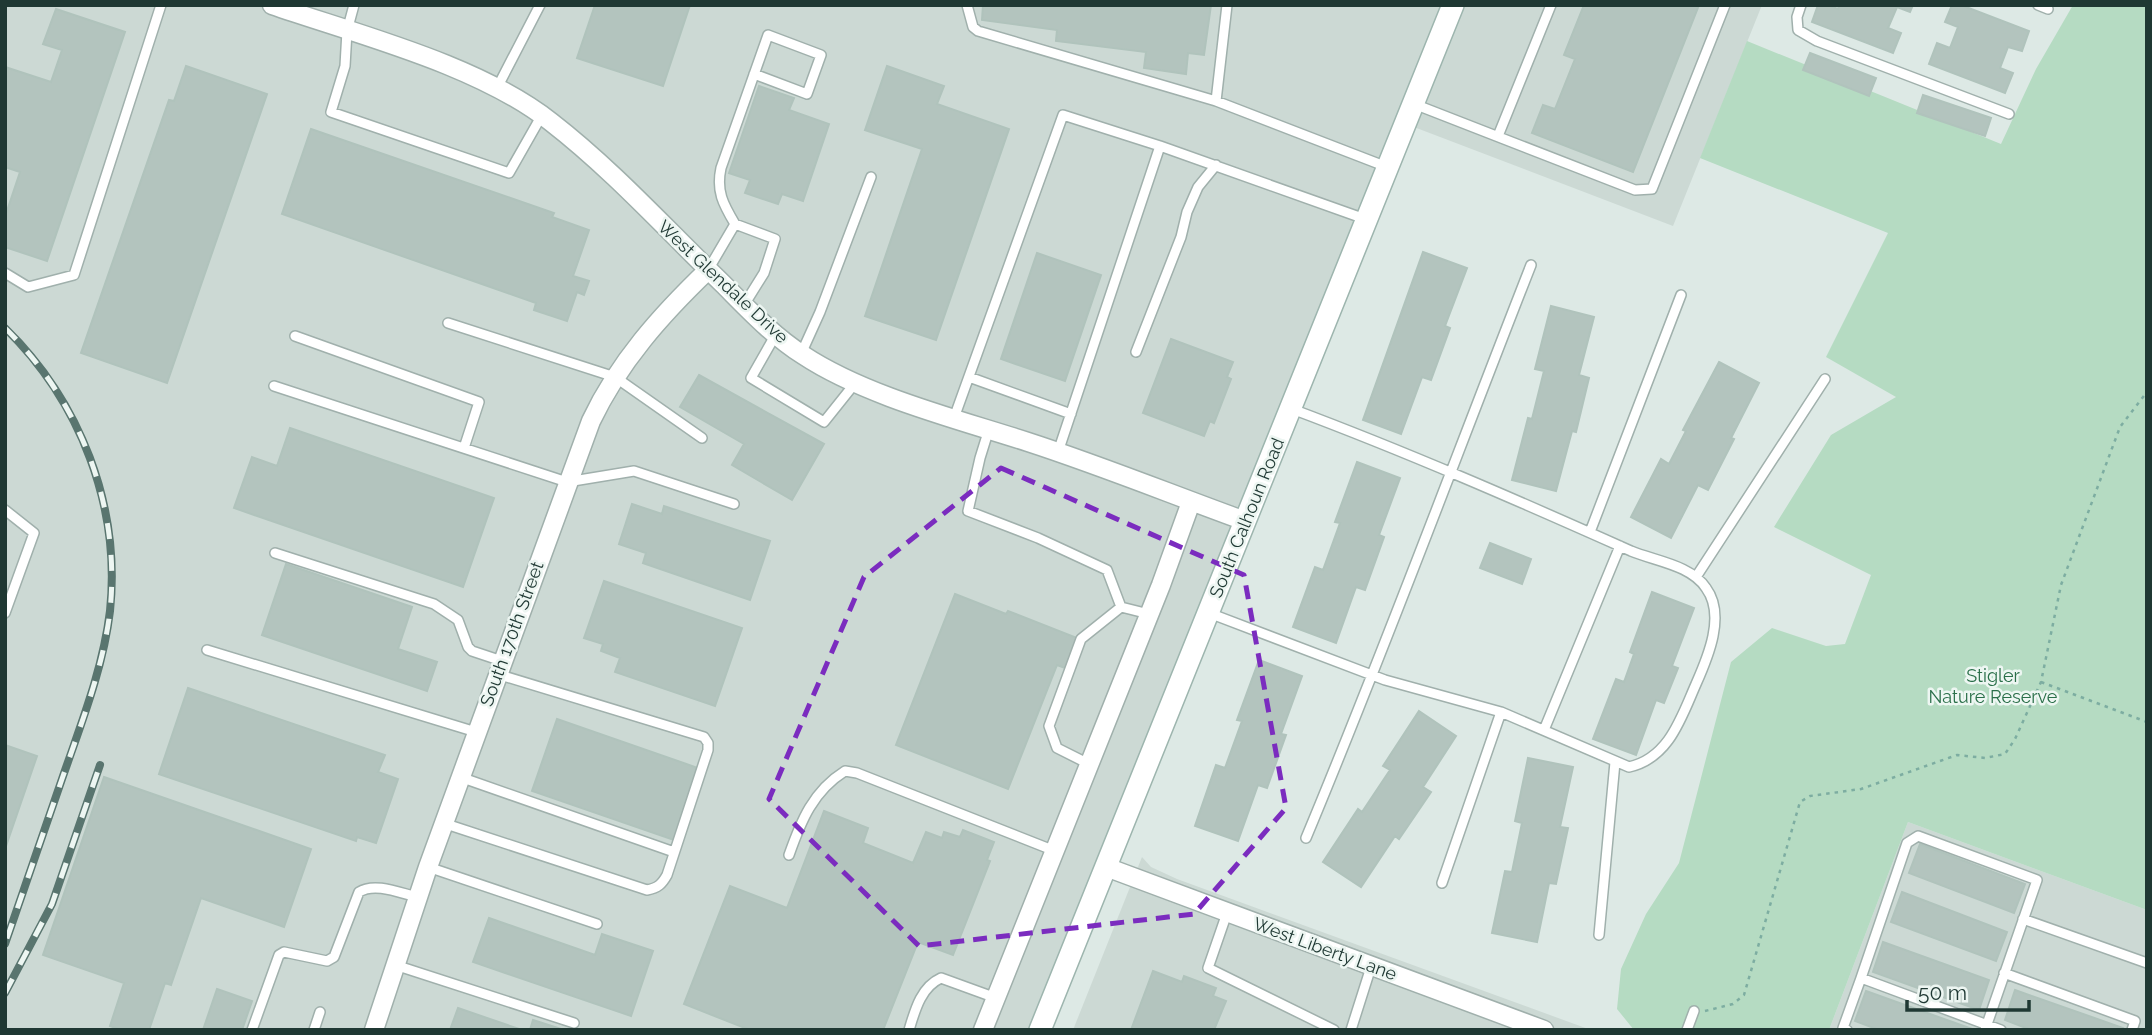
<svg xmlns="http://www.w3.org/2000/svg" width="2152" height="1035" font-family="Raleway,sans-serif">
<rect width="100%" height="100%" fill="#dde9e5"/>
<path fill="#ccd9d4" d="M5,5h1757l-89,221 -267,-102 -366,906h-1035z
M1908,822l239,88v120h-318z
M1142,857l9,10 26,12 414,151h-518z"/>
<path fill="#b5dbc2" d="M2073,5h74v905l-239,-88 -79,208h-195l-17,-21 4,-40 25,-55 33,-51 52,-201 41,-34 54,18 19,-2 26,-69 -97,-48 57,-92 65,-38 -70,-40 62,-124 -188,-75 47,-117 254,103 35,-75z"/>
<path fill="#b3c4be" stroke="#b0c3bc" stroke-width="2" d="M595,5h95l-27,81 -86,-28z
M983,5h228l-7,50 -16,-2 -2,21 -42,-6 2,-16 -90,-11 1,-11 -75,-10z
M1584,5h115l-66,167 -101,-39 11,-28 12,4 20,-50 -11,-4z
M1818,5h10l10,4 2,-4h73l-3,7 -13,-5 -9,21 13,5 -8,20 -81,-31z
M1952,5h9l68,26 -7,20 -14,-4 -8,21 13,5 -8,20 -76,-29 8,-21 13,5 8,-21 -13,-5z
M56,9l69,23 -78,229 -42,-14v-30l15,-45 -15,-5v-100l46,15 11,-32 -19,-6z
M1810,53l66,25 -7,18 -66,-26z
M186,66l81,28 -100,289 -86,-30 88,-253 5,1z
M887,66l57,20 -7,18 72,25 -73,211 -71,-24 57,-167 -57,-19z
M759,86l35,12 -5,12 40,14 -26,77 -21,-7 -4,10 -33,-11 5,-13 -21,-7z
M1923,95l68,23 -6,18 -68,-23z
M311,129l243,84 -2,4 37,13 -16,46 16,5 -5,14 -7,-3 -10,29 -33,-11 2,-7 -254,-89z
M1423,252l44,16 -22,58 5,2 -19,52 -9,-3 -21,57 -38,-14z
M1037,253l64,22 -36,106 -64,-22z
M1551,306l43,11 -15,58 10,3 -13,54 -4,-1 -16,60 -44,-11 16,-62 4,1 12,-48 -9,-2z
M1171,339l62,23 -6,15 4,2 -17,44 -4,-2 -6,15 -61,-23z
M1719,362l40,21 -28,55 3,1 -26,51 -10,-5 -27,53 -40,-21 30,-58 8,5 17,-33 -3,-1z
M699,375l125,69 -32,56 -60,-35 12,-21 -64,-37z
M290,428l204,70 -31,89 -229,-79 18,-51 25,9z
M1357,462l43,16 -21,57 5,2 -19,53 -9,-3 -20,56 -43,-16 22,-60 8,3 17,-47 -5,-1z
M632,504l30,10 2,-8 106,35 -20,59 -107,-37 3,-10 -27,-9z
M1490,543l41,16 -9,25 -42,-16z
M286,564l126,43 -14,42 39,13 -10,29 -165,-56z
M604,581l138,47 -27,78 -100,-34 5,-14 -19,-7 2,-7 -19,-6z
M1652,592l42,16 -22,58 6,2 -14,35 -8,-3 -20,55 -43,-16 23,-60 8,3 10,-28 -4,-2z
M955,594l51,20 2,-3 69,27 -12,30 -8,-3 -49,124 -112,-44z
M1259,660l43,16 -21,58 5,1 -19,53 -9,-3 -20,56 -43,-15 21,-61 9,3 17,-47 -5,-1z
M188,688l197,67 -7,17 20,7 -22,64 -19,-6 -1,4 -197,-67z
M1419,711l37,25 -33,51 8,5 -32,47 -4,-3 -34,51 -38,-25 35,-53 4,3 28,-42 -7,-4z
M557,719l141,49 -24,72 -142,-49z
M5,745l32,11 -32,93z
M1528,758l45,9 -13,60 8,1 -12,56 -7,-1 -12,59 -45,-9 13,-62 7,1 10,-49 -7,-2z
M104,777l207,72 -27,78 -83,-29 -30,87 -6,-2 -16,47h-27l-12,-4 14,-43 -81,-28z
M824,811l44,17 -5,15 50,20 13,-31 16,6 2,-6 16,5 3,-7 31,12 -7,18 3,1 -37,94 -35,-13 -35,88h-133l-66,-26 46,-118 57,22z
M1920,844l105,40 -11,29 -105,-40z
M1902,892l105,40 -11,29 -105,-39z
M489,918l106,37 7,-21 51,17 -22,65 -158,-54z
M1883,942l106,38 -10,30 -106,-38z
M1153,971l29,11 2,-6 32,12 -3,8 13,5 -12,29h-83z
M217,989l35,12 -10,29h-39z
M2015,990l108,38 -1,2h-91l-26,-10z
M1866,991l106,38 -1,1h-92l-24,-9z
M458,1008l64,22h-72z
M533,1020l31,10h-34z"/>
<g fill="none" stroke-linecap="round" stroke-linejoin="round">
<g stroke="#a0b0ac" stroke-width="12">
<path id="lane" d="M354,5l-7,26 -2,35 -14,46 178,61 33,-58
M967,5l6,22 5,4 238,70 171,66
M1801,5l-4,12 1,13 19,11 192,73
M2038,5l10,4
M497,88l43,-83
M1216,101l11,-96
M1414,104l221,86 17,-1 73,-184
M1498,136l53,-131
M1160,146l205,73
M735,224c-12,-20 -19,-33 -14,-56l47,-133 53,20 -14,39 -53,-20
M708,270l27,-46 40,15 -11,34 -20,32
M5,273l23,14 46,-12 87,-270
M448,323l167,54 87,61
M776,334l-25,44 73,44 32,-40
M295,336l184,66 -15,46
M1136,352l45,-115 6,-25 11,-25 18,-22
M801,354l19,-42 51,-135
M969,377l102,37
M274,386l293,96 67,-11 100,33
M954,418l109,-303 97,31 -102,306
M989,429l-9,29 -12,53 70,27 69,32 14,37
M5,510l29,23 -29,80
M1590,532l91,-237
M275,553l159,51 24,16 10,27 4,4 30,10
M1696,577l129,-198
M1209,613l176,67 116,32 128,55c40,-9 52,-49 67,-83 12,-27 30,-69 10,-96 -15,-23 -51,-27 -75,-37 -112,-50 -224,-99 -339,-142
M207,650l269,82
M1544,730l76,-184
M1089,764l-32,-16 -8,-22 32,-87 40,-32 28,7
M460,777l214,75
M443,823l204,67c11,-2 15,-6 20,-15l41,-125v-7l-4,-6 -207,-63
M1306,838c79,-189 150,-382 225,-573
M789,855c12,-34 24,-64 56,-84l12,2 198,78
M428,867l169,57
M1442,883l59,-171
M1227,913l-19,55 126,62
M2023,919l124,44
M1599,935l16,-173
M395,965l179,58
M2004,973l131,48 -3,9
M1861,978l46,-135 11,-7 119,44 -52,150
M252,1030l27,-75 5,-3 43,9 7,-4 25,-65c16,-10 41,1 58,5
M314,1030l6,-18
M909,1030c6,-20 12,-43 32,-52l55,20
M1351,1030l20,-63
M1687,1030l7,-19
M1847,1030l-4,-2 18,-50 140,52"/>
</g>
<g stroke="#a0b0ac" stroke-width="21">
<path id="street" d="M272,5c87,30 207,60 279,117 62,48 116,108 172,162 25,25 50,52 80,71 62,41 154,64 225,87 74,24 145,53 217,79
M1106,867l438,163
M374,1030l54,-163 163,-446c28,-59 70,-106 117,-151
M983,1030l178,-445 30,-83"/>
</g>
<g stroke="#9db5ae" stroke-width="24">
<path id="secondary" d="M1040,1030l413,-1025"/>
</g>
<path stroke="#7dada1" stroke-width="2.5" stroke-dasharray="3.5 5" stroke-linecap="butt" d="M2041,682l106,40
M1705,1011l28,-7 11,-9 56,-193 10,-6 51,-7 96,-34 28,3 20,-4 10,-15 26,-57 20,-97 59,-158 27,-35"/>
<use href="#lane" stroke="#fff" stroke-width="9"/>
<use href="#street" stroke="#fff" stroke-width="18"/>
<use href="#secondary" stroke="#fff" stroke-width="21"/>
<g stroke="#59756f" stroke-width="8">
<path id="rail" d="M5,328c75,73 116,178 105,283 -7,58 -29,113 -48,168 -19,55 -38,110 -57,165
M5,993l47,-89 48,-139"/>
</g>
<use href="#rail" stroke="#edf6f2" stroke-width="5" stroke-dasharray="16" stroke-linecap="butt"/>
</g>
<path fill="none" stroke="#7b2cbf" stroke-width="5" stroke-dasharray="14 9" stroke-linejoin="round" d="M1001,468l243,107 42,233 -92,106 -275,32 -150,-147 95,-222z"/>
<g text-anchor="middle" stroke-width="5" stroke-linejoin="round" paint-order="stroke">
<g font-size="18" fill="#1f3833" stroke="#edf6f2">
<text transform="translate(723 282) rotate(43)" y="6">West Glendale Drive</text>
<text transform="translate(1247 518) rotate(-68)" y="6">South Calhoun Road</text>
<text transform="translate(512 634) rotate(-70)" y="6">South 170th Street</text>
<text transform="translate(1325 949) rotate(20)" y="6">West Liberty Lane</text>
</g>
<g font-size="18" fill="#2a6f49" stroke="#edf6f2">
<text x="1993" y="682">Stigler<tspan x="1993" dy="21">Nature Reserve</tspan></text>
</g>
</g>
<rect width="2152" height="1035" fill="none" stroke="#1f3833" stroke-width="14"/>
<path d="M1907 1000v10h122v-10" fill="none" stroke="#1f3833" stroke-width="3.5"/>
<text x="1918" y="1000" font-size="21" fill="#1f3833" stroke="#edf6f2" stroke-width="5" paint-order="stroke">50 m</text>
</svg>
